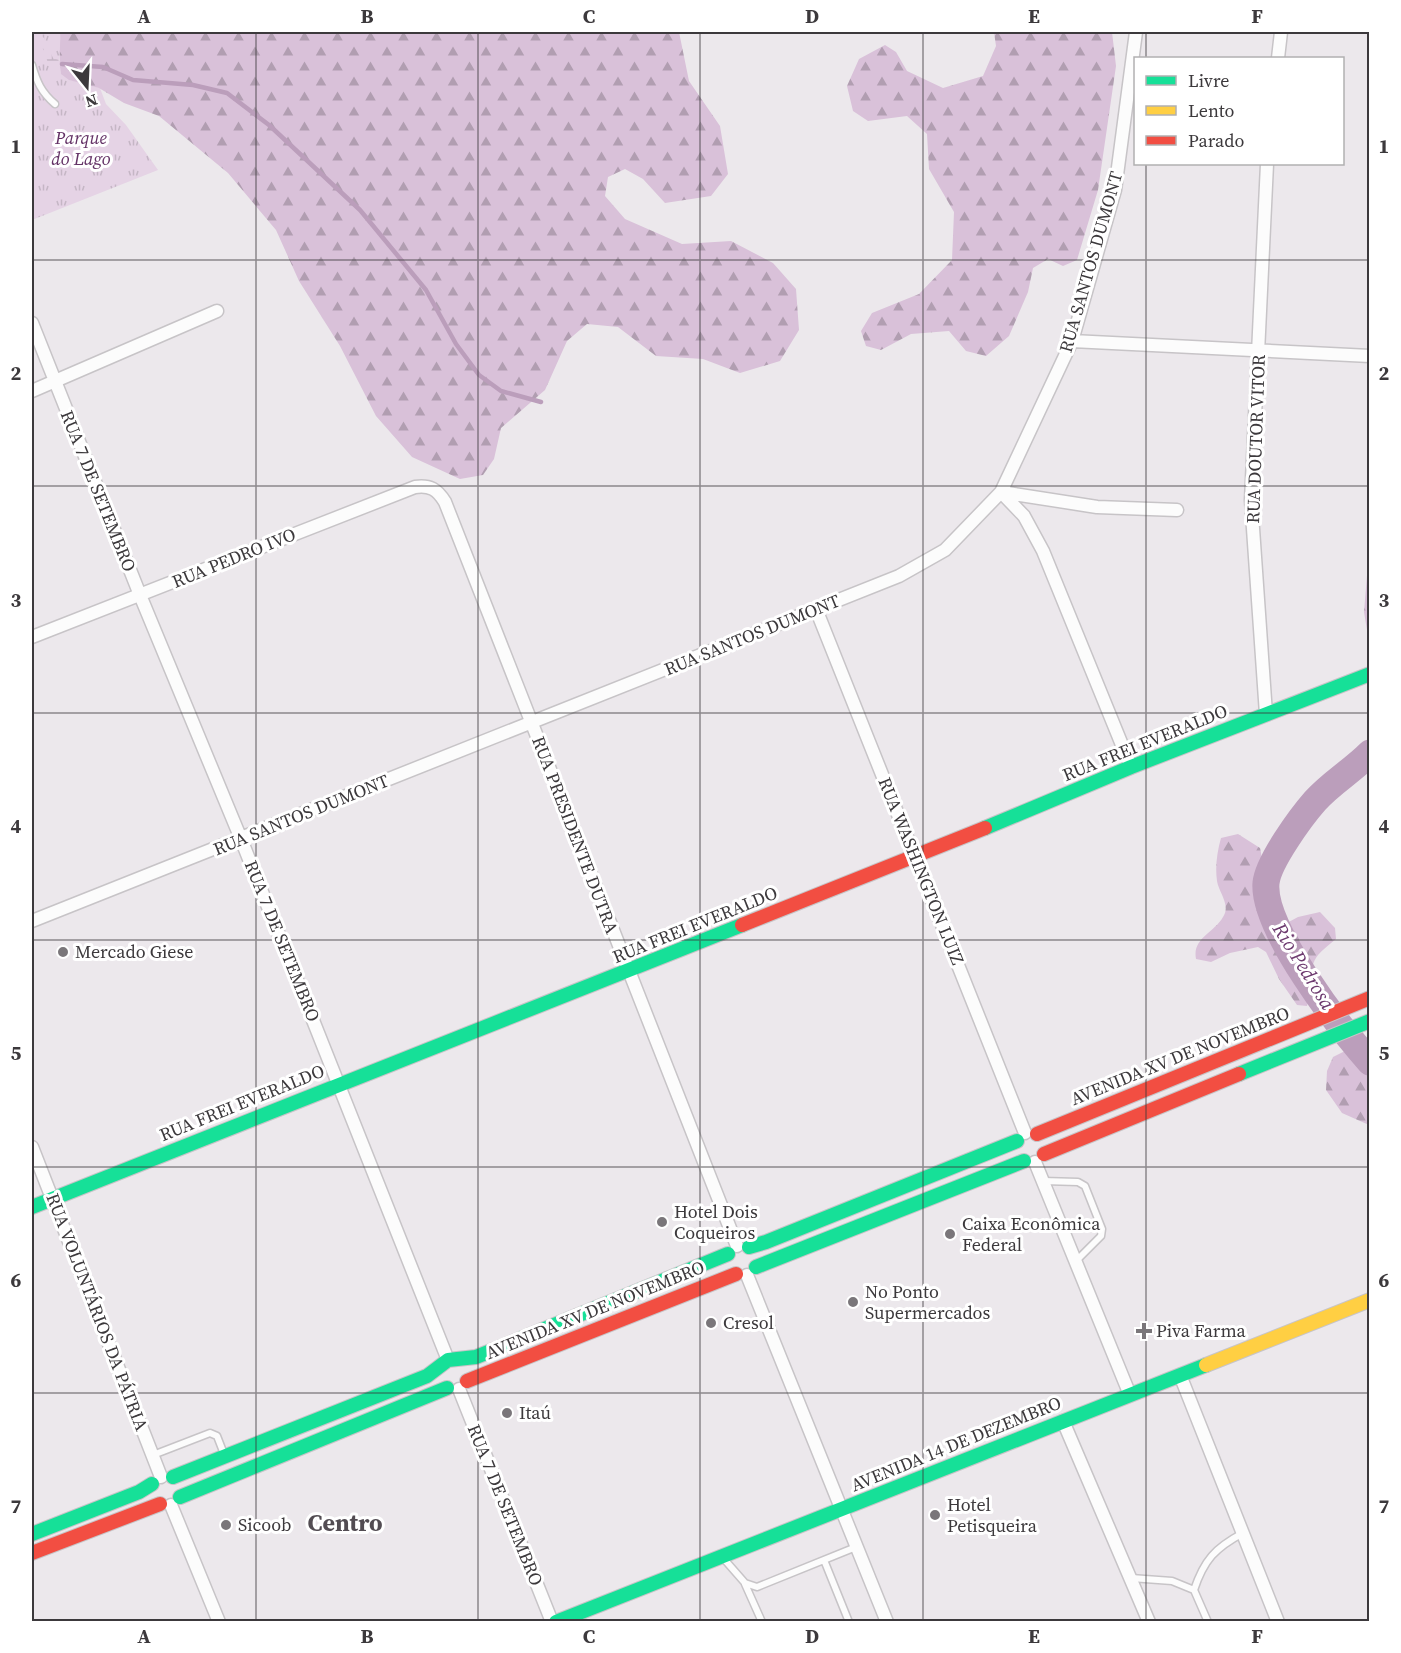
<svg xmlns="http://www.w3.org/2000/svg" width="1401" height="1653" font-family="'Source Serif 4',serif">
<defs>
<pattern id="grass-tufts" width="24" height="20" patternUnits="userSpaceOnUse" patternTransform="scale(1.5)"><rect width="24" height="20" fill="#e5d3e5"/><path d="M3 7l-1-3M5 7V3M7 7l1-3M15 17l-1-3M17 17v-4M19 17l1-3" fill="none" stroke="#c5b6c5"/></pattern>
<pattern id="forest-firs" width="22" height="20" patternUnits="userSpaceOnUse" patternTransform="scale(1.5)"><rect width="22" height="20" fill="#d9c1d9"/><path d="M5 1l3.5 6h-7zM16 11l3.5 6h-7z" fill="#b19eb1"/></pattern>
<pattern id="wetland-marsh" width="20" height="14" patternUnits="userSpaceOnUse" patternTransform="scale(1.5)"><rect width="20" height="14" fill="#e5d3e5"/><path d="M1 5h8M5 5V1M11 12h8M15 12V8" fill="none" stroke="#c5b6c5"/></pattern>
</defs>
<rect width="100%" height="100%" fill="#ece8ec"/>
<path fill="url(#grass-tufts)" d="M32,32h28l1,13 -2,15 11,20 30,8 6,16 20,21 32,45 -126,50z"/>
<path fill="url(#forest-firs)" d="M60,32h619l10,49 31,45 8,48 -17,22 -46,7 -22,-24 -18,-10 -17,8 -3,19 20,23 57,25 49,-3 42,22 23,26 3,41 -19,31 -40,12 -37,-14 -47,-3 -38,-29 -31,-3 -20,17 -22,49 -44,38 -7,31 -11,16 -23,4 -48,-22 -36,-41 -36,-70 -41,-65 -23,-51 -48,-57 -69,-57 -35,-13 -25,-15 -30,-8 -8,-6c-3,-15 0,-28 -1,-42z
M994,32h118l4,34 -18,124 -21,70 -14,6 -15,-7 -15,9 -5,24 -19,44 -23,20 -20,-5 -17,-20 -38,3 -30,16 -15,-4 -5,-15 11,-18 47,-19 33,-34 2,-48 -25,-43 -2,-35 -20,-18 -39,5 -15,-10 -6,-25 12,-27 26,-14 11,7 11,19 36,17 40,-12 13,-30z
M1369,551h1l-1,91 -5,-30z
M1238,834l22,14c4,17 -1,13 -4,28 -4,18 4,31 13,46l16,2 13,-7 22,-5 15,16 1,11c-6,5 -13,10 -18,16 -11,14 -6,35 -11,51l-10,-1 -18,-26 -13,-27 -8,-5 -28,6 -19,9 -15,-3c-4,-21 18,-26 27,-42 8,-12 -4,-24 -6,-36 -2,-14 0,-29 4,-43z
M1367,1040l3,1 -1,84 -27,-12 -16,-23 1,-19 6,-14z"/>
<path fill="url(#wetland-marsh)" d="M32,32h5l7,6 9,20 6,2 2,14c-16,-7 -13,-17 -21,-31 -2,-4 -6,-8 -8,-11z"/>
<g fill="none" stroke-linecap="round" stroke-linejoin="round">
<path stroke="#bb9ebb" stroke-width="4.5" d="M62,64l41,3 30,13 60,5 34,8 42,32 91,85 66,80 30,54 23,31 22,16 40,11"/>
<path stroke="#bb9ebb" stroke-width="27" d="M1370,753c-18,18 -39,30 -55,48 -14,16 -47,61 -49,82 -4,45 74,145 104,179"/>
<g stroke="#c7c4c7" stroke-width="9">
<path id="lane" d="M32,65c5,17 9,27 23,39
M1043,1181l35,1 7,4 17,43 -1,7 -25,25
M153,1455l57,-22 7,3 7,18
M724,1559l21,24 12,4 99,-40
M824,1560l25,62
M1131,1578l41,3 22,9
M745,1584l17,38
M1208,1622l-14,-32c10,-30 21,-42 49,-57"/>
</g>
<g stroke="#c7c4c7" stroke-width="15">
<path id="street" d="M1278,58l3,-26
M32,323l108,272 101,244 207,521
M1072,341l298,15
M32,391l185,-80
M1001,492l23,24 19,35 88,216
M1001,492l96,15 80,3
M816,609l209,524
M32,637l383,-150c15,-2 22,2 30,15l292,744
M1266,714l-15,-214 16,-336
M32,921l867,-345 46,-26 56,-58 71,-151 43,-151 21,-158
M32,1147l129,330
M1035,1162l95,233
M747,1275l140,347
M1180,1375l98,247
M459,1389l93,233
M1063,1421l86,201
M171,1505l48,117"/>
</g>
<g stroke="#c7c4c7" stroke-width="16">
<path id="fast" d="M985,828l146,-61 239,-93
M1239,1074l131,-53
M32,1207l710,-282
M749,1247l17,-5 251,-101
M756,1267l268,-106
M173,1477l254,-101 21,-16 28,-3 252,-103
M180,1497l267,-109
M32,1534l107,-42 13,-8
M556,1622l650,-257"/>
</g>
<g stroke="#c7c4c7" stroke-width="16">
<path id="slow" d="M1206,1365l164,-65"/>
</g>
<g stroke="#c7c4c7" stroke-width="16">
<path id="jam" d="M742,925l243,-97
M1037,1134l333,-136
M1044,1154l195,-80
M467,1381l269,-107
M32,1553l128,-49"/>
</g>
<use href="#lane" stroke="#fcfcfc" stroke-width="6"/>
<use href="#street" stroke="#fcfcfc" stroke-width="12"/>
<use href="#fast" stroke="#16e098" stroke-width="14"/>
<use href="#slow" stroke="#ffcf43" stroke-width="14"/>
<use href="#jam" stroke="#f24e42" stroke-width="14"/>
</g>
<path fill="none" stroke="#3c393c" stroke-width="1.5" stroke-opacity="0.55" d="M256,32v1590M478,32v1590M700,32v1590M923,32v1590M1146,32v26M1146,164v1458M32,260h1338M32,486h1338M32,713h1338M32,940h1338M32,1167h1338M32,1393h1338"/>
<g fill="#7a767a" stroke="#fff" stroke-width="2">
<circle cx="63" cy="952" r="6"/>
<circle cx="662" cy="1222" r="6"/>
<circle cx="950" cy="1234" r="6"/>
<circle cx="853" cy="1302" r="6"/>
<circle cx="711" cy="1323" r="6"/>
<path d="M1141 1322h6v6h6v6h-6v6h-6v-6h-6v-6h6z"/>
<circle cx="507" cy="1413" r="6"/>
<circle cx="935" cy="1515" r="6"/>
<circle cx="226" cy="1525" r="6"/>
</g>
<g text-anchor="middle" stroke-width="6" stroke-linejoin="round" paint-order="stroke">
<g font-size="18" font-style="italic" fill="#633165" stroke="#fff">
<text x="81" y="144">Parque<tspan x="81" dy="21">do Lago</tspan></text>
</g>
<g font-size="18" fill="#3c393c" stroke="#fff">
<text transform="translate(1091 262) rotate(-74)" y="6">RUA SANTOS DUMONT</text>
<text transform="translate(1256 439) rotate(-88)" y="6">RUA DOUTOR VITOR</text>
<text transform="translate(98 491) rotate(68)" y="6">RUA 7 DE SETEMBRO</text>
<text transform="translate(234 558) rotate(-22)" y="6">RUA PEDRO IVO</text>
<text transform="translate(752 635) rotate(-22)" y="6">RUA SANTOS DUMONT</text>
<text transform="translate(1145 743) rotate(-22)" y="6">RUA FREI EVERALDO</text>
<text transform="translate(301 815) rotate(-22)" y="6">RUA SANTOS DUMONT</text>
<text transform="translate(575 835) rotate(69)" y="6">RUA PRESIDENTE DUTRA</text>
<text transform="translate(921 871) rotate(68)" y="6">RUA WASHINGTON LUIZ</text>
<text transform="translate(695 925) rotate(-22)" y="6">RUA FREI EVERALDO</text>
<text transform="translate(282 941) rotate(68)" y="6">RUA 7 DE SETEMBRO</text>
<text transform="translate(1180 1056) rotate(-22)" y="6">AVENIDA XV DE NOVEMBRO</text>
<text transform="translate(242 1103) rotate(-22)" y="6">RUA FREI EVERALDO</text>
<text transform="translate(595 1310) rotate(-22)" y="6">AVENIDA XV DE NOVEMBRO</text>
<text transform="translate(97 1312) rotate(69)" y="6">RUA VOLUNTÁRIOS DA PÁTRIA</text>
<text transform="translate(956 1444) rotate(-22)" y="6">AVENIDA 14 DE DEZEMBRO</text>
<text transform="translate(505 1505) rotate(68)" y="6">RUA 7 DE SETEMBRO</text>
</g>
<g font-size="18" fill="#3c393c" stroke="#fff" text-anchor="start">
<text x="75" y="958">Mercado Giese</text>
<text x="674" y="1218">Hotel Dois<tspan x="674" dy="21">Coqueiros</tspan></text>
<text x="962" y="1230">Caixa Econômica<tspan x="962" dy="21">Federal</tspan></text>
<text x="865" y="1298">No Ponto<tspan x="865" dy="21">Supermercados</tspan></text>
<text x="723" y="1329">Cresol</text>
<text x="1156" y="1337">Piva Farma</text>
<text x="519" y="1419">Itaú</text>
<text x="947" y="1511">Hotel<tspan x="947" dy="21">Petisqueira</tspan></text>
<text x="238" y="1531">Sicoob</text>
</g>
<g font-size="20" font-style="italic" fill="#6d3a6f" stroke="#fff">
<text transform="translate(1304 966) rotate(58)" y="7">Rio Pedrosa</text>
</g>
<g font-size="24" font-weight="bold" fill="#524c52" stroke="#fff">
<text x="345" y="1531">Centro</text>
</g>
</g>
<rect width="1401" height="1653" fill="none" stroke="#ffffff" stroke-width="66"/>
<rect x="1134" y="57" width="210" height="108" fill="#ffffff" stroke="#b1b0b1" stroke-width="1.5"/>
<rect x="1146" y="76" width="30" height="9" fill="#16e098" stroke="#b1b0b1" stroke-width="1.5"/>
<text x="1188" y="87" font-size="18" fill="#3c393c">Livre</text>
<rect x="1146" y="106" width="30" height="9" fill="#ffcf43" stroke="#b1b0b1" stroke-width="1.5"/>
<text x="1188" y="117" font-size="18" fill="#3c393c">Lento</text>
<rect x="1146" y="136" width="30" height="9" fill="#f24e42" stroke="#b1b0b1" stroke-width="1.5"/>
<text x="1188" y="147" font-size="18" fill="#3c393c">Parado</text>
<g transform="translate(87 87) rotate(162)" stroke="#ffffff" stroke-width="4.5" paint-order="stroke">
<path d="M0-4.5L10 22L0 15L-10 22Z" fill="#3c393c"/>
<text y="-9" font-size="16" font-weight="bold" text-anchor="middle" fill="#3c393c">N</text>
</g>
<rect x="33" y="33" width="1335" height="1587" fill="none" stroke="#3c393c" stroke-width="2"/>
<g font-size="20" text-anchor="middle" font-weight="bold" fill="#3c393c">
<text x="144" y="23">A</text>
<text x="367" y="23">B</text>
<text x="589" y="23">C</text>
<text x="812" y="23">D</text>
<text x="1034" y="23">E</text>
<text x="1257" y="23">F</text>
<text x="16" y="153">1</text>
<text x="1384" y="153">1</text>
<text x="16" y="380">2</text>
<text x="1384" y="380">2</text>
<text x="16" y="607">3</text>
<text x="1384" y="607">3</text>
<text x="16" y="833">4</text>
<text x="1384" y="833">4</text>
<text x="16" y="1060">5</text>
<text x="1384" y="1060">5</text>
<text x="16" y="1287">6</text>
<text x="1384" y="1287">6</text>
<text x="16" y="1513">7</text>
<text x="1384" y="1513">7</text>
<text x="144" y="1643">A</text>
<text x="367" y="1643">B</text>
<text x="589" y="1643">C</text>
<text x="812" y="1643">D</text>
<text x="1034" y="1643">E</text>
<text x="1257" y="1643">F</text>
</g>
</svg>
